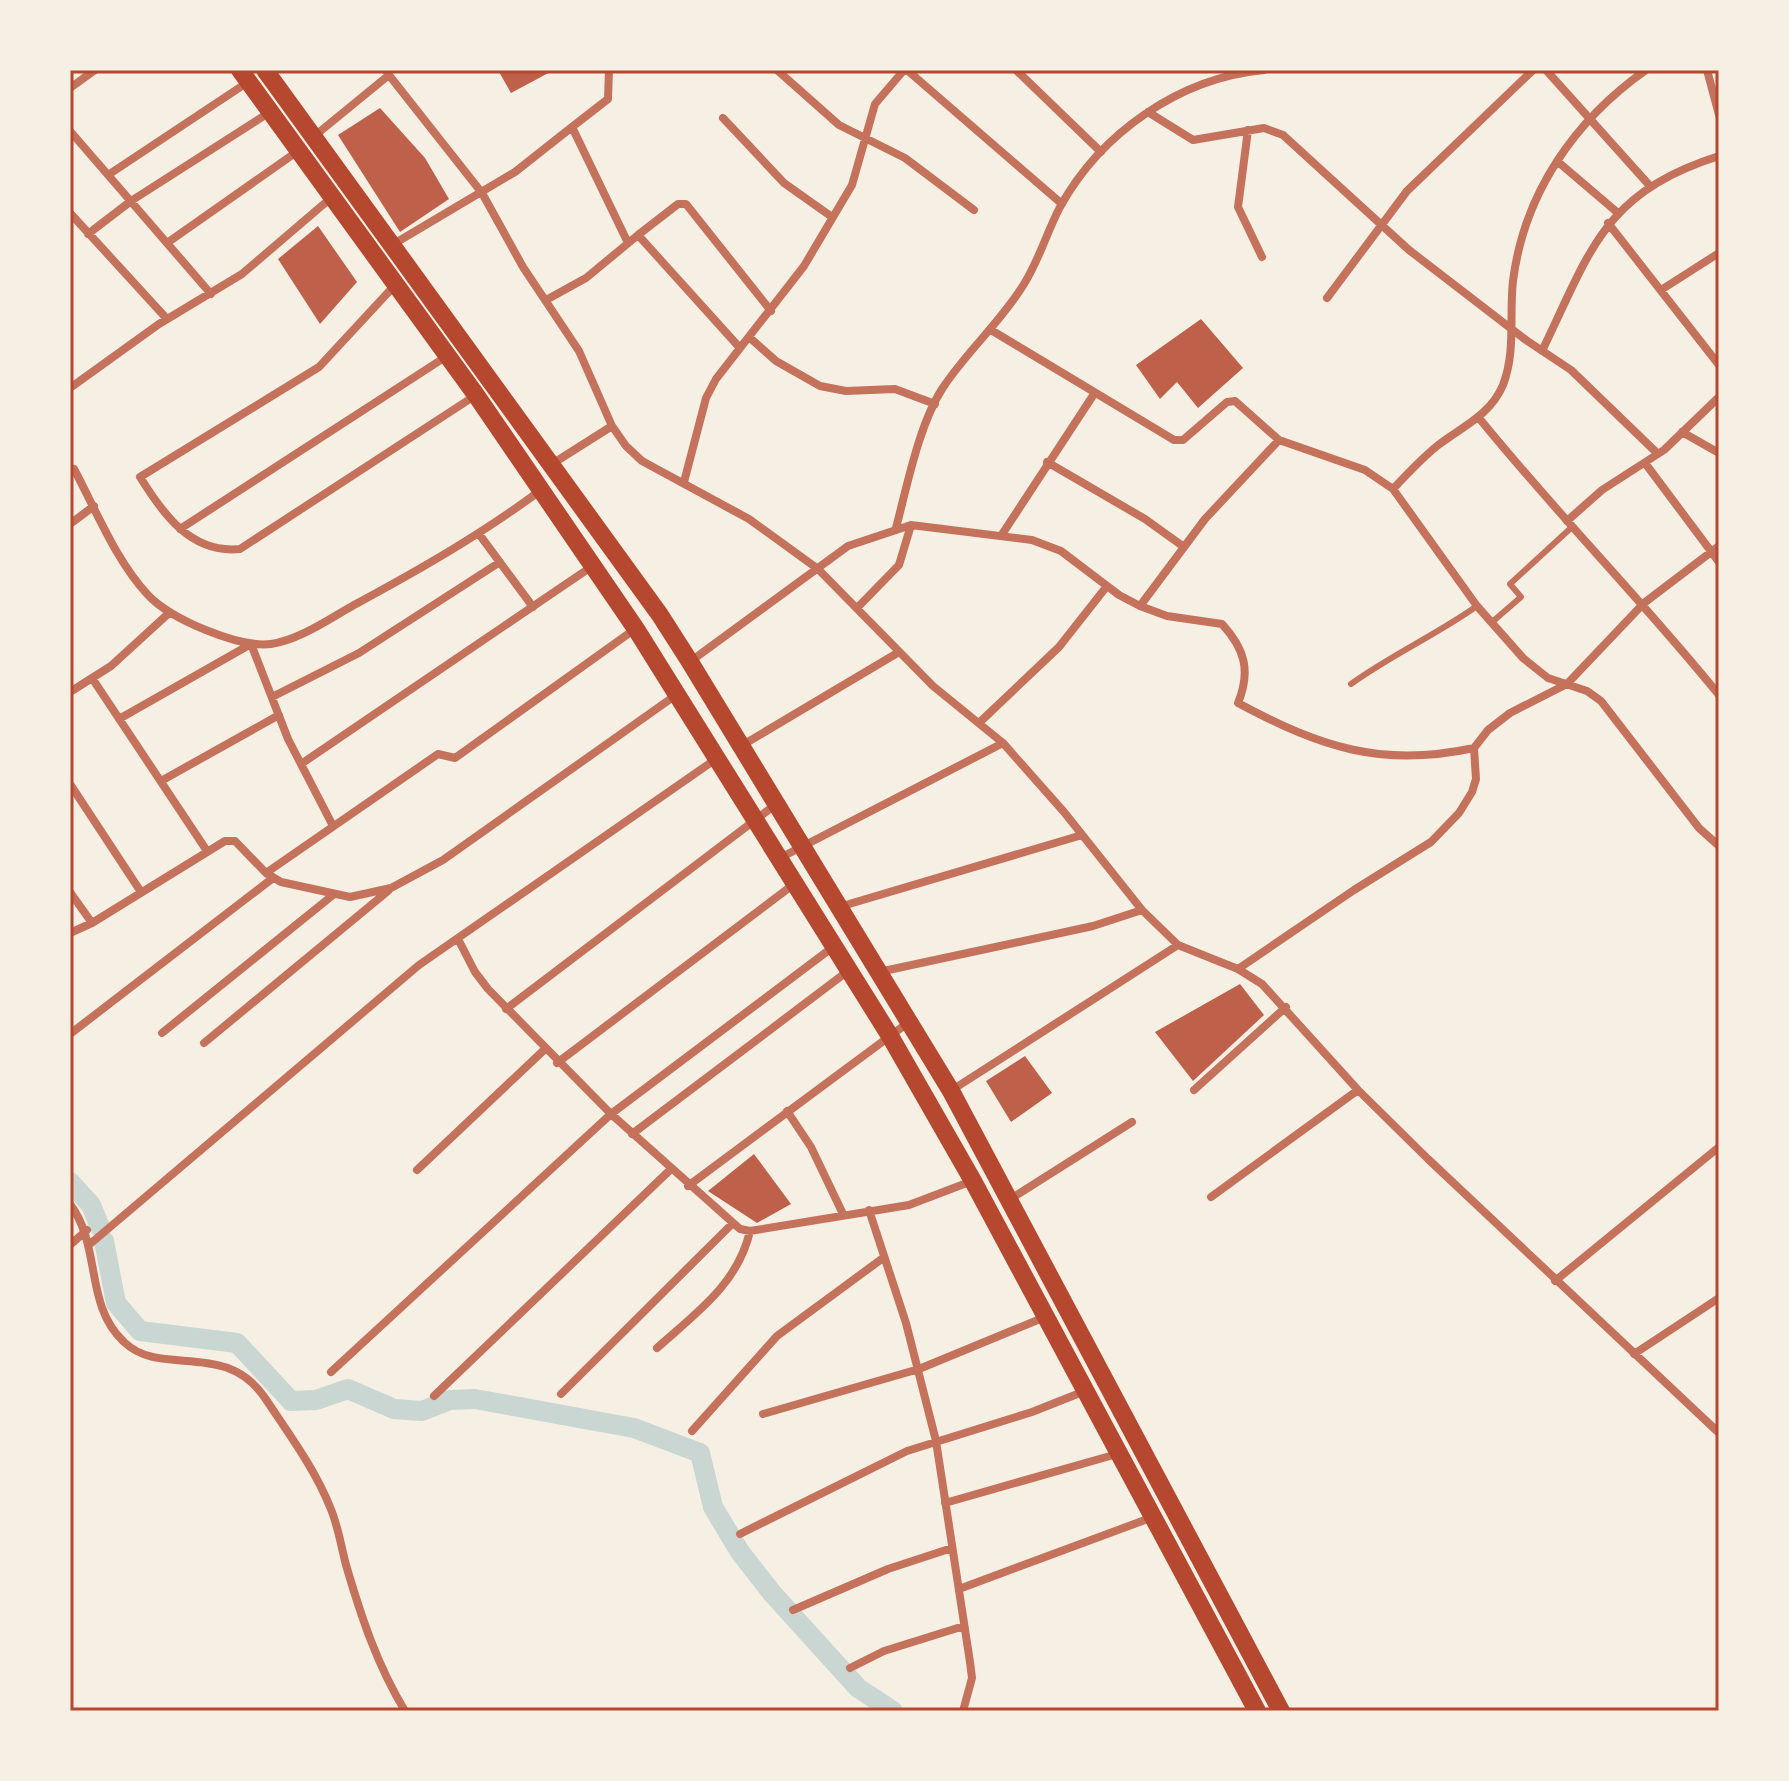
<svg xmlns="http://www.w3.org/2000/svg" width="1789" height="1781" font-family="'DejaVu Sans',sans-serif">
<rect width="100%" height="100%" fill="#f6efe4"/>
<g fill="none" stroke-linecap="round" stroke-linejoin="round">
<path stroke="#c9d6d2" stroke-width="20" d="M70,1182l21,23 9,22
M104,1241l12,62 24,28 97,12 54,58 25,-1 32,-11 46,20 28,2 28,-11 25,-1 159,29 66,25 13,54 27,45 32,41 86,95 35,23"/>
</g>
<path fill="#bf614a" d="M498,70h56l-43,23z
M380,108l45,50 24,41 -49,33 -62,-97z
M318,226l39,56 -37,42 -42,-65z
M1201,319l42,49 -45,40 -21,-26 -17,17 -24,-34z
M1240,984l24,31 -71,66 -38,-49z
M1025,1056l27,37 -41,29 -25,-41z
M754,1154l37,50 -34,19 -49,-32z"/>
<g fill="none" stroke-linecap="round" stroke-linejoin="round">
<path stroke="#c5725c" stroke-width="6" d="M1491,623l30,-26 -11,-13 62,-57
M1351,684c40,-29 85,-49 126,-78"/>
<path stroke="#c5725c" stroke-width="8" d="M385,70l97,123 41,74 56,84 33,75 14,20 16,15 107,58 69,50 115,117 70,57 61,69 78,98 36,35
M609,70l-1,29 -36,28 56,116
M777,70l62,55 66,33 69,52
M907,70l155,134
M1016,70l85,82
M1546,70l104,116
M1707,70l12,45
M70,88l25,-18
M1148,112l45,28 71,-12 19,7 126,115 117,90 45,30 87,84
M723,118l61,65 48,34
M1248,130l-10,77 24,50
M70,131l141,163
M312,138l77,-63
M1557,161l61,52
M108,175l140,-93
M70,213l97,106
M1608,223l111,142
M88,234l43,-33 139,-89
M638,235l40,-31h8l85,107
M167,243l131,-92
M392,245l123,-73 57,-45
M395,285l-76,82 -179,110c23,37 51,77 100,72l236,-154
M1661,290l58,-37
M1327,298l80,-107 126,-121
M546,300l40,-22 52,-43 102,113
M991,330l183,110h9l44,-38 8,-1 44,39 86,30 28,19 84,117 46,52 25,20 39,13 14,10 98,127 20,18
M749,337l27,24 44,25 26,5 49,-2 40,15
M1542,351c49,-101 61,-158 177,-195
M70,388l89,-64 83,-50 90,-77
M1479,418c77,95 163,182 240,277
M1682,432l37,21
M1047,462l98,57 39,28
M1645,463l74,99
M552,464l60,-38
M70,472l4,-3c22,41 42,92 74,126 22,24 91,53 123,49 28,-4 58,-25 83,-39 65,-35 128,-71 187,-115
M684,482l22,-84 10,-19 88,-113 48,-81 23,-81 29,-34
M1393,489c14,-15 28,-30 44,-43 24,-19 53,-30 66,-61 13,-34 6,-69 10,-104 11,-88 62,-161 133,-211
M1567,521l35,-31 62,-40 55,-53
M70,524l24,-18
M896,528c11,-42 23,-103 46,-139 24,-37 59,-67 82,-105 15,-24 23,-52 36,-77 41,-74 119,-129 204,-137
M180,529l267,-173
M479,534l54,73
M1001,536l93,-142
M1140,606l65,-87 74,-79
M857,608l42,-43 12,-40
M691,661l157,-115 63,-21 121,15 29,11 58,44 21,11 27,10 55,8c23,25 29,47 16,79 82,44 143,65 236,45
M92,678l115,173
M70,692l41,-26 58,-53
M272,697l87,-44 141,-91
M119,719l132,-75 37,95 44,85
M980,722l79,-75 48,-61
M741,746l158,-94
M301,764l290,-197
M161,781l118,-66
M70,784l71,108
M780,858l223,-115
M266,873l172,-119 17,4 180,-129
M70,892l22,31
M839,907l243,-72
M70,933l22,-10 133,-82h10l31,32 15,9 69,15 41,-9 52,-28 233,-165
M458,939l17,33 13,17 123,125 222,-167
M1238,969l116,-79 77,-48 28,-29 13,-21 4,-13 -2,-31 14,-18 22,-17 57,-29 77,-81 75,-57
M879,972l214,-46 49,-16
M506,1009l269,-204
M162,1033l171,-138
M70,1034l203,-156
M204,1043l184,-152
M557,1063l237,-179
M952,1090l226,-145 60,24 24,15 96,106 70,69 291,274
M1194,1090l92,-83
M787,1111l24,36 32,67
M632,1134l216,-163
M417,1170l127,-120
M688,1186l221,-164
M1211,1197l147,-107
M1009,1200l123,-78
M70,1204c32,43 14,101 54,138 37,36 101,-3 141,56 22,33 50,71 65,109 8,18 11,39 16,58 15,51 31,100 59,146
M869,1210l37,113 30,118 34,221 2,16 -9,33
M90,1244l329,-279 297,-206
M70,1245l17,-15
M1555,1281l164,-134
M657,1348c39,-35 81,-64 93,-117
M1634,1354l85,-56
M331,1372l280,-258 129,115 10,2 159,-26 63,-24
M561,1394l171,-170
M434,1396l236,-226
M763,1414l156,-45 126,-52
M692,1431l85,-95 106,-78
M945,1503l172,-49
M740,1534l167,-83 125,-39 53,-21
M959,1589l194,-72
M793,1610l95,-41 64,-21
M850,1668l34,-17 80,-25"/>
<path stroke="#b5482f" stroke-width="18" d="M240,70l236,325 160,234 254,407 83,145 284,530
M265,70l395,545 30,47 261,429 330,620"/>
</g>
<rect width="1789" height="1781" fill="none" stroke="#f6efe4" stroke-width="144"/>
<rect x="72" y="72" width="1645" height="1637" fill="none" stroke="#b5482f" stroke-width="3"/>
</svg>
